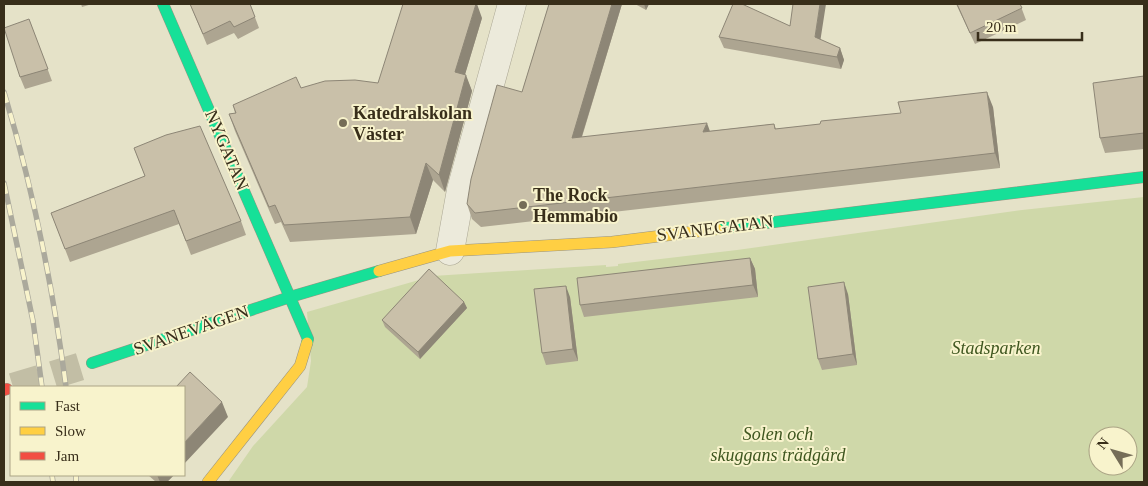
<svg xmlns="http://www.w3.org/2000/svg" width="1148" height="486" font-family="Georgia,serif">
<rect width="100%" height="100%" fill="#e5e2c8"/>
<path fill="#cfd8a9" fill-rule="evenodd" d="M1144,197v285h-916l25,-36 54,-59 4,-26 -4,-49 126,-36 173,-11v2l12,-1v-2l119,-14 285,-40zM1098,436h30v30h-30z"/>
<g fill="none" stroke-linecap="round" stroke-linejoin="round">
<path stroke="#c2bea5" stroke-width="28" stroke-dasharray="28 14" stroke-linecap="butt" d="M13,387l79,-24"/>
<g stroke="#a9a592" stroke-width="29">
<path id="street" d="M450,251l11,-61 51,-186"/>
</g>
<g stroke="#999482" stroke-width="12">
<path id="fast" d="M163,4l145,335 -1,4
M717,229l427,-52
M92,363l198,-66 89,-26"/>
</g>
<g stroke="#999482" stroke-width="12">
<path id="slow" d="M379,271l71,-20 162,-9 105,-13
M208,482l92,-116 7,-23"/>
</g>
<g stroke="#999482" stroke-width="12">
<path id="jam" d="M4,390l3,-1"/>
</g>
<use href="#street" stroke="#eceadb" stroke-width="28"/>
<use href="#fast" stroke="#16e098" stroke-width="11"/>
<use href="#slow" stroke="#ffcf43" stroke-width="11"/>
<use href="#jam" stroke="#f24e42" stroke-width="11"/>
<g stroke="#aba99c" stroke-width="5.5">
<path id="rail" d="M4,92c29,97 49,195 62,295
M4,183l29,138 9,66
M52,475l1,7
M76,475v7"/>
</g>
<use href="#rail" stroke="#f8f3cc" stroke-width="4" stroke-dasharray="11" stroke-linecap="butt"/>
</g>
<path fill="#ada591" d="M81,4h11l-10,3z
M190,4h60l9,24 -21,11 -4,-6 -27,12z
M549,4h73l-40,133 128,-6 64,-7 2,5 217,-22 7,61 -519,59 -9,-8 -5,-15 55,-112z
M635,4h14l-3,6z
M956,4h64l6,16 -51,24z
M482,18l-17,56 7,17 -27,101 -12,-12 -17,54 -126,8 -9,-20 -6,2 -40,-93 -6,-17 6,-1 -2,-8 68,-17 77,-5z
M29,19l23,62 -27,8 -5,-12z
M719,37l102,3 19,8 4,12 -3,9 -117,-21z
M1144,76v73l-39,4 -5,-15z
M134,148l107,73 5,14 -55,20 -12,-31 -109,38 -19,-49 94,-37z
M750,258l5,11 3,28 -174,20 -4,-12z
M848,294l9,71 -35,5 -4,-11z
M570,297l8,64 -32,4 -4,-12z
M464,302l3,6 -47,51 -35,-32 -3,-7z
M148,475h26l-7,7h-11z"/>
<path fill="#8d8676" d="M476,4h1l5,14 -21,70 -6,-16z
M612,4h10l-45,148 -5,-14z
M644,4h5l-3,6z
M820,4h6l-7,45 -4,-12z
M840,48l4,12 -3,9 -4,-12z
M466,75l6,16 -27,101 -6,-17z
M987,92l6,15 7,61 -5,-15z
M707,123l5,14 -9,-5z
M426,163l7,17 -17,54 -6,-17z
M750,258l5,11 3,28 -5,-12z
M844,282l4,12 9,71 -4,-11z
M566,286l4,11 8,64 -5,-12z
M464,302l3,6 -47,51 -2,-7z
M222,402l6,15 -44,47v-21z
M157,475h17l-7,7h-7z"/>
<path fill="#c9c0a9" stroke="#8d8676" d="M190,4h60l5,13 -21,10 -4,-6 -27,13z
M403,4h73l-21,68 11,3 -27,100 -13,-12 -16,54 -126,8 -9,-20 -6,2 -40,-93 7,-1 -3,-8 63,-28 5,11 24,-7 30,-1 23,3z
M549,4h63l-40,134 135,-15 -4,9 71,-8 1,5 45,-5 1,-3 80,-8 -3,-11 89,-10 8,61 -520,60 -8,-9 4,-25 26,-94 25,7z
M733,4h9l48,22 3,-22h27l-5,33 25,11 -3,9 -118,-20z
M957,4h63l2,4 -52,25z
M29,19l19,50 -28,8 -16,-49z
M1144,76v57l-44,5 -7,-55z
M200,126l41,95 -55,20 -12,-31 -109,39 -14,-36 94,-37 -11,-28 32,-13z
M750,258l3,27 -173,20 -3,-27z
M429,269l35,33 -46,50 -36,-32z
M844,282l9,72 -35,5 -10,-72z
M566,286l7,63 -31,4 -8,-64z
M190,372l32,30 -38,41v-56h-8z"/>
<g fill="#756d57" stroke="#f8f3cc" stroke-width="2">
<circle cx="343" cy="123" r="5"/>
<circle cx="523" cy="205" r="5"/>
</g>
<g text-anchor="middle" stroke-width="4" stroke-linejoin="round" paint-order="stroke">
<g font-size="18" font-weight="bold" fill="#382e1a" stroke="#f8f3cc" text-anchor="start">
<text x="353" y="119">Katedralskolan<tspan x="353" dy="21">Väster</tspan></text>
<text x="533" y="201">The Rock<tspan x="533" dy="21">Hemmabio</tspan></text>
</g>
<g font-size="18" fill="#382e1a" stroke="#f8f3cc">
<text transform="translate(227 150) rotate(67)" y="6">NYGATAN</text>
<text transform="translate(715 228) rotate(-7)" y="6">SVANEGATAN</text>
<text transform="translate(191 330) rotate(-19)" y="6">SVANEVÄGEN</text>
</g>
<g font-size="18" font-style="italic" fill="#3e561f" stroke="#f8f3cc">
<text x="996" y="354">Stadsparken</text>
<text x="778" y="440">Solen och<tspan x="778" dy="21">skuggans trädgård</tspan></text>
</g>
</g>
<rect width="1148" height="486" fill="none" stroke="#382e1a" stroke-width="10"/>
<rect x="10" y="386" width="175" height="90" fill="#f8f3cc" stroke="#aba485"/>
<rect x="20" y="402" width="25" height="8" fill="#16e098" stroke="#aba485"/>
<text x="55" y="411" font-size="15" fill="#382e1a">Fast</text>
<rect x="20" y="427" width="25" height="8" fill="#ffcf43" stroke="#aba485"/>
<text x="55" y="436" font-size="15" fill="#382e1a">Slow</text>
<rect x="20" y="452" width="25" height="8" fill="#f24e42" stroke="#aba485"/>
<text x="55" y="461" font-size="15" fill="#382e1a">Jam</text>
<g transform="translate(1113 451) rotate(307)"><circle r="24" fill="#f8f3cc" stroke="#aba485"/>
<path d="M0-4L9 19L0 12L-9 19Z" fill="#756d57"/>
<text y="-8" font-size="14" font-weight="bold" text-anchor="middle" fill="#382e1a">N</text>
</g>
<path d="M978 32v8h104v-8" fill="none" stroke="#382e1a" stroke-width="2.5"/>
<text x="986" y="32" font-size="15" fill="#382e1a" stroke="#f8f3cc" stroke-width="4" paint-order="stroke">20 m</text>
</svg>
